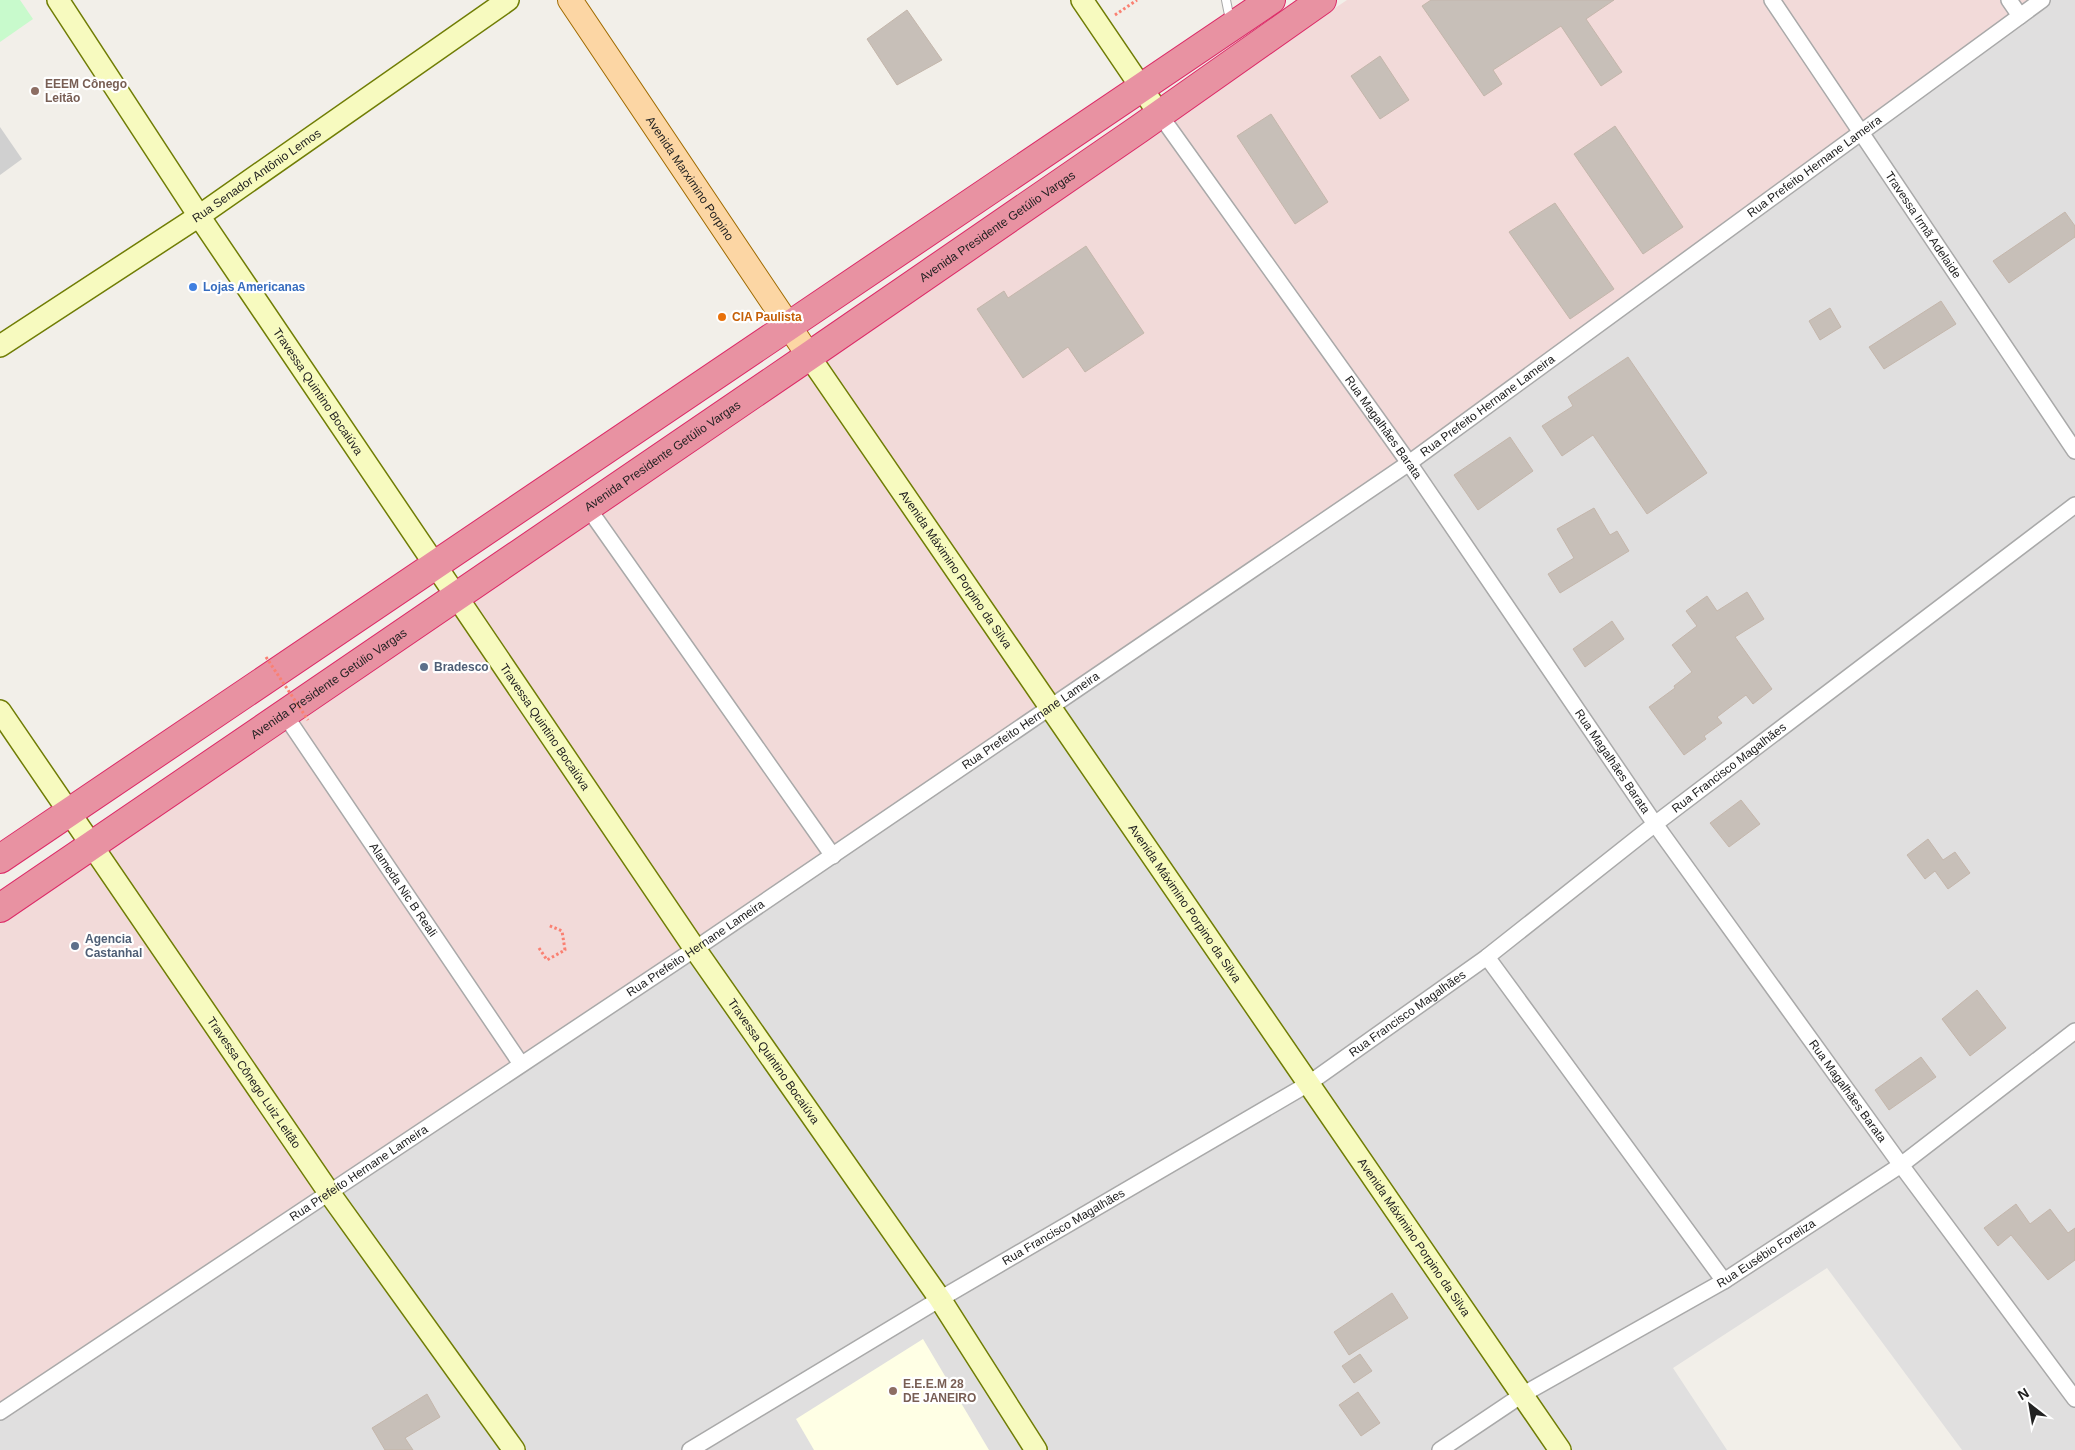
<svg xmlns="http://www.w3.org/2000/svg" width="2075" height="1450" font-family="Arial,sans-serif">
<rect width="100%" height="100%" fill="#f2efe9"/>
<path fill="#e0dfdf" d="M2036,0h39v1450h-113l-135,-182 -154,100 54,82h-1727v-36z"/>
<path fill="#f2dad9" d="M1347,0h695l-643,469 -1399,940v-503z"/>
<path fill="#ffffe5" d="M923,1339l66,111h-175l-18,-31z"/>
<path fill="#d0d0d0" d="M0,127l22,32 -22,16z"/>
<path fill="#c8facc" d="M0,0h20l13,19 -33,23z"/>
<path fill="#c7bfb8" stroke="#c4b6ab" d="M1431,0h183l-28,19 36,53 -21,14 -40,-60 -68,44 9,14 -18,12 -62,-90z
M907,10l35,50 -45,25 -30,-46z
M1380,56l29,44 -29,19 -29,-43z
M1271,114l57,88 -33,22 -58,-88z
M1615,126l68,101 -40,27 -69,-100z
M1555,203l59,86 -44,30 -61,-87z
M2065,212l10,14v11l-66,46 -16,-22z
M1086,246l58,87 -59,39 -17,-25 -45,31 -46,-69 27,-18 4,7z
M1941,301l15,23 -72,45 -15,-22z
M1830,308l11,19 -21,13 -11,-19z
M1628,357l79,116 -60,41 -54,-79 -31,21 -20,-30 31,-20 -5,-9z
M1510,437l23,34 -55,39 -24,-35z
M1594,508l16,27 7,-4 12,20 -69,42 -12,-19 26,-16 -17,-29z
M1747,592l17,27 -29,18 37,52 -19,15 -7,-9 -29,22 5,6 -18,13 2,3 -22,16 -35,-48 26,-19 -1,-2 18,-14 -20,-27 25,-19 -11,-15 21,-15 10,15z
M1612,621l12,18 -39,28 -12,-18z
M1741,800l19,24 -31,23 -19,-24z
M1928,839l15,21 12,-8 15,21 -22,16 -13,-18 -10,8 -18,-24z
M1977,990l29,38 -36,28 -28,-37z
M1921,1057l15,20 -47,33 -14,-20z
M2016,1204l14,20 20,-15 18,24 7,-5v32l-27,20 -37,-45 -13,11 -14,-18z
M1392,1293l16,25 -59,37 -15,-23z
M1360,1354l12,17 -18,12 -12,-17z
M1358,1392l22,31 -19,13 -22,-31z
M427,1394l13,23 -35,21 8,12h-28l-13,-22z"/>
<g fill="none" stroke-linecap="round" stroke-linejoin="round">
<g stroke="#a9a9a9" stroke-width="10">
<path id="lane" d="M1226,0l4,20"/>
</g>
<g stroke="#a9a9a9" stroke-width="18">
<g id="street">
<path id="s1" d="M1772,0l303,451"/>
<path d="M2009,0l11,16"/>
<path id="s2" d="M1160,115l249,348 246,361 246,341 174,234"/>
<path d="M588,508l245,348"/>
<path id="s3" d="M285,715l236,349"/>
<path d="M1487,957l237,324"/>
<path id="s4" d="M0,1412l695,-463 714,-486 633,-463"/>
<path id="s5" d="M690,1450l250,-151 368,-215 179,-127 168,-133 420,-319"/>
<path id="s6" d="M1440,1450l82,-55 202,-114 177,-116 174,-134"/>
</g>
</g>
<g stroke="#707d05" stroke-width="24">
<g id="secondary">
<path id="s7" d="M58,0l141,216 496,733 245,350 96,151"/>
<path d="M1082,0l78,115"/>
<path id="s8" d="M0,346l199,-130 309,-216"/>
<path id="s9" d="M809,356l751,1094"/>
<path id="s10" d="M0,711l330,483 184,256"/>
</g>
</g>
<g stroke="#a06b00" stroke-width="26">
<g id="primary">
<path id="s11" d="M570,0l239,356"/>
</g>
</g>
<g stroke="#dc2a67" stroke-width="30">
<g id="highway">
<path d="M0,859l1271,-859"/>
<path id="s12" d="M0,908l809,-552 330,-227 183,-129"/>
</g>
</g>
<path stroke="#fa8072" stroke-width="3" stroke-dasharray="2.5 2.5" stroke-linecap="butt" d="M1115,15l22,-15
M539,948l8,12 18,-10 -3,-19 -14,-6"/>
<use href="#lane" stroke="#fff" stroke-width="8"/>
<use href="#street" stroke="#fff" stroke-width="15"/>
<use href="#secondary" stroke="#f7fabf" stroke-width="21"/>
<use href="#primary" stroke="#fcd6a4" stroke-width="24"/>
<use href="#highway" stroke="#e892a2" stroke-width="28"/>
<path stroke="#fa8072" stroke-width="3" stroke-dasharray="2.5 2.5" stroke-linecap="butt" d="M266,657l42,63"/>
</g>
<g fill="#8d6e63" stroke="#fff" stroke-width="2">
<circle cx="35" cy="91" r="5"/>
<circle cx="893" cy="1391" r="5"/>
</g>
<circle fill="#3f7fe0" stroke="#fff" stroke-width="2" cx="193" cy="287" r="5"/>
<circle fill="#e8710a" stroke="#fff" stroke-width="2" cx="722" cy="317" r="5"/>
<g fill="#5c6f8a" stroke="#fff" stroke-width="2">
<circle cx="424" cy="667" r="5"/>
<circle cx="75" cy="946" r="5"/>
</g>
<g text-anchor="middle" stroke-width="4.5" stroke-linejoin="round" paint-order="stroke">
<g font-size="12" font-weight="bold" fill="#785e54" stroke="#fff" text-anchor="start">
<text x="45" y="88">EEEM Cônego<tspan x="45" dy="14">Leitão</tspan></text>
<text x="903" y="1388">E.E.E.M 28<tspan x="903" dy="14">DE JANEIRO</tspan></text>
</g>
<g font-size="12" fill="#222" stroke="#fff">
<text dy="4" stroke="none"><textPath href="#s4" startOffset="2201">Rua Prefeito Hernane Lameira</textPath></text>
<text dy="4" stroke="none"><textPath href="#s8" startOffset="308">Rua Senador Antônio Lemos</textPath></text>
<text dy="4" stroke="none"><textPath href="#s11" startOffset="215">Avenida Marximino Porpino</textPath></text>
<text dy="4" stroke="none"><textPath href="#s1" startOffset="271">Travessa Irmã Adelaide</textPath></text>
<text dy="4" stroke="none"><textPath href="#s12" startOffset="1208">Avenida Presidente Getúlio Vargas</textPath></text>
<text dy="4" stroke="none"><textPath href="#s7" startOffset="470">Travessa Quintino Bocaiúva</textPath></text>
<text dy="4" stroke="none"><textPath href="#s4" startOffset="1796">Rua Prefeito Hernane Lameira</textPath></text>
<text dy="4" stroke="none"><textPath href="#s2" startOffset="384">Rua Magalhães Barata</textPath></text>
<text dy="4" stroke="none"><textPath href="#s12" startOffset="802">Avenida Presidente Getúlio Vargas</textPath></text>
<text dy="4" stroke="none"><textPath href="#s9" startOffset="259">Avenida Máximino Porpino da Silva</textPath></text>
<text dy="4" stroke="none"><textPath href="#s12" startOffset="398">Avenida Presidente Getúlio Vargas</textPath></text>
<text dy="4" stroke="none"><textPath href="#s4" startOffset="1241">Rua Prefeito Hernane Lameira</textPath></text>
<text dy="4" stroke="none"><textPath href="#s7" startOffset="875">Travessa Quintino Bocaiúva</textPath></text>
<text dy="4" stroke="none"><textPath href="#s2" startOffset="789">Rua Magalhães Barata</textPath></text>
<text dy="4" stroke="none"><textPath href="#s5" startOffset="1245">Rua Francisco Magalhães</textPath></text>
<text dy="4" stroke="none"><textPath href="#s3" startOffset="211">Alameda Nic B Reali</textPath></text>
<text dy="4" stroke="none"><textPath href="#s9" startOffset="664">Avenida Máximino Porpino da Silva</textPath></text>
<text dy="4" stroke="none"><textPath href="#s4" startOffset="836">Rua Prefeito Hernane Lameira</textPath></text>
<text dy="4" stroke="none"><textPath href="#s5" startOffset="840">Rua Francisco Magalhães</textPath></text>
<text dy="4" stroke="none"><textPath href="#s7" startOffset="1280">Travessa Quintino Bocaiúva</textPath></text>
<text dy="4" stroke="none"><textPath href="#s10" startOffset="450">Travessa Cônego Luiz Leitão</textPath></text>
<text dy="4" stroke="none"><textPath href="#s2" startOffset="1194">Rua Magalhães Barata</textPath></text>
<text dy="4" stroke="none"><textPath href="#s4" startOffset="431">Rua Prefeito Hernane Lameira</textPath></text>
<text dy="4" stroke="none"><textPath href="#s5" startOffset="435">Rua Francisco Magalhães</textPath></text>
<text dy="4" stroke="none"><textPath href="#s9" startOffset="1069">Avenida Máximino Porpino da Silva</textPath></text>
<text dy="4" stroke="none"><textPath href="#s6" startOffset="381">Rua Eusébio Foreliza</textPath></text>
</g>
<g font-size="12" font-weight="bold" fill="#366cbe" stroke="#fff" text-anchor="start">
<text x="203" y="291">Lojas Americanas</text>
</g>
<g font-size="12" font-weight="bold" fill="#c56008" stroke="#fff" text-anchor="start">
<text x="732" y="321">CIA Paulista</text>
</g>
<g font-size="12" font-weight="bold" fill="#4e5e75" stroke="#fff" text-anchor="start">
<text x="434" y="671">Bradesco</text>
<text x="85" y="943">Agencia<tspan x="85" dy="14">Castanhal</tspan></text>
</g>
</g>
<g transform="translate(2030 1405) rotate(329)" stroke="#ffffff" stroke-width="4" paint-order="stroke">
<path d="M0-4L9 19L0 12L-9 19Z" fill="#222222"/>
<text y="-8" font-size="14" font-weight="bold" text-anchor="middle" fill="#222222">N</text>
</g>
</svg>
